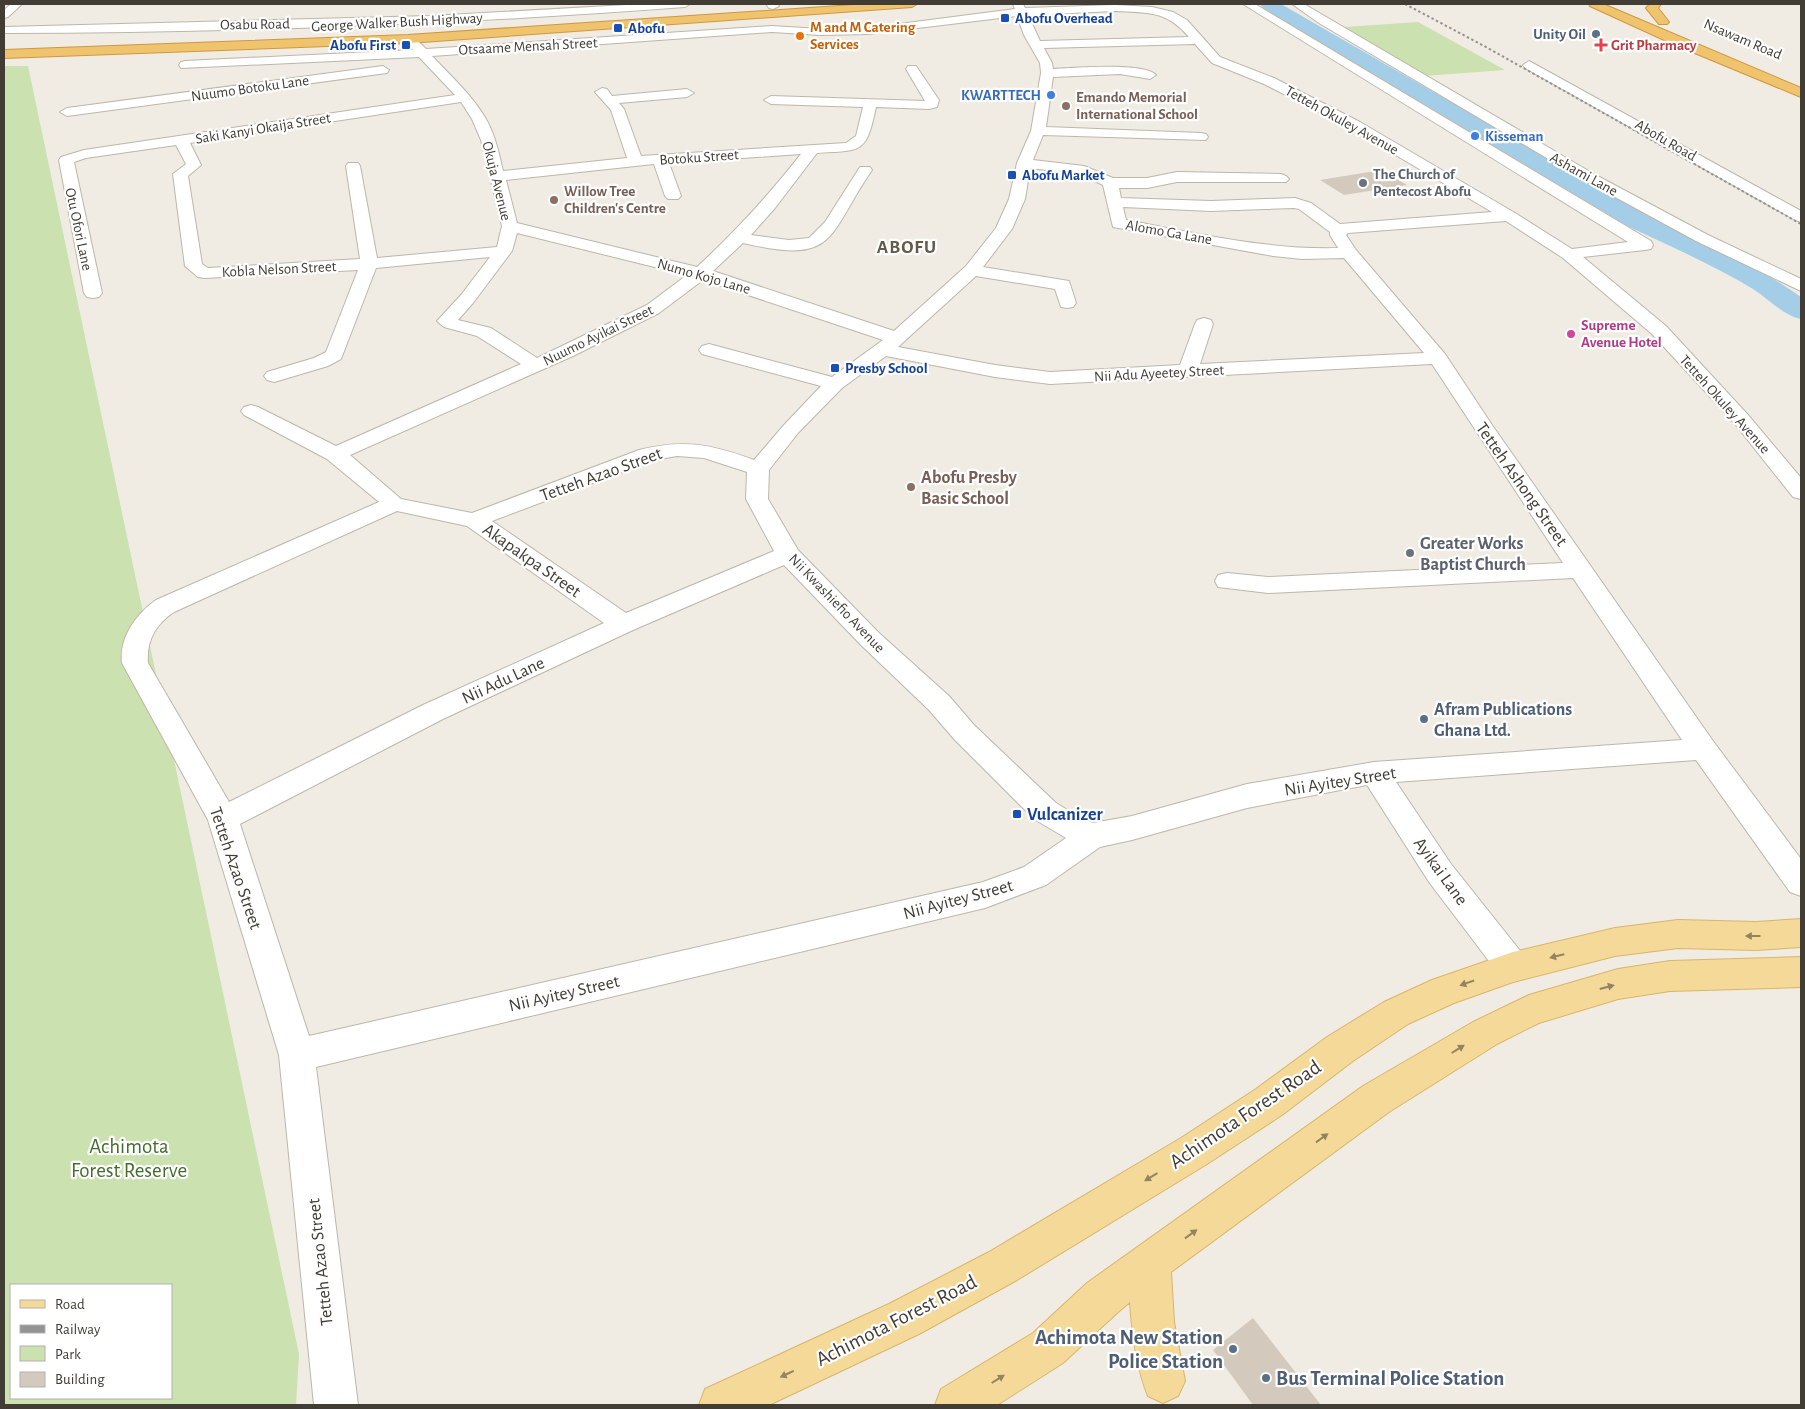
<svg xmlns="http://www.w3.org/2000/svg" width="1805" height="1409" font-family="'Alegreya Sans',sans-serif">
<rect width="100%" height="100%" fill="#f0ece3"/>
<path fill="#cbe1af" fill-rule="evenodd" d="M1418,22l87,48 -81,6 -80,-49z
M4,66h24l271,1288 -3,51h-292zM11,1285h160v113h-160z"/>
<g fill="none" stroke-linecap="round" stroke-linejoin="round">
<path fill="#a4cde8" fill-rule="evenodd" d="M1260,4h21l366,211c53,24 106,48 154,82v22c-19,-4 -32,-20 -48,-30 -40,-24 -83,-43 -124,-62l-366,-219z"/>
</g>
<path fill="#d3cabd" d="M1381,170l26,15 -63,10 -24,-15z
M1253,1318l68,87h-68l-40,-55z"/>
<g fill="none" stroke-linecap="round" stroke-linejoin="round">
<g stroke="#bdb6aa" stroke-width="2">
<path id="minor" d="M11,4h11l-14,13 -4,1v-8z
M644,4h46l-5,3c-226,17 -454,26 -681,26v-6l426,-11z
M766,4h11l2,2 -6,3 -4,-1z
M1013,4h10l2,4 90,-3 37,2 21,5 14,8 33,37 54,21 86,44 155,91 57,36 56,-7 -385,-238h12l396,237 2,4 -2,4 -6,1 -62,7 83,69 83,90 52,62v21l-8,-2 -58,-73 -83,-90 -89,-76 -57,-37 -158,12 -2,2 10,15 89,104 47,71 221,316 88,118v37l-11,-4 -94,-132 -300,22 55,82 74,93 5,10 -5,10 -12,5 -12,-5 -72,-95 -62,-97 -120,23 -115,32 -32,7 -54,38 -61,23 -669,159 42,338h-44l-35,-350 -71,-235 -86,-157c-3,-25 14,-49 34,-63l223,-98 -52,-43 -83,-44 -3,-4 3,-4 7,-2 7,2 78,39 185,-82 -44,-28 -33,-9 -7,-6 24,-26 29,-38 -114,11 -35,91 -13,7 -47,14 -7,2 -7,-2 -3,-4 3,-4 47,-14 12,-6 32,-82 -154,8 -6,-1 -13,-11 -12,-92 13,-10 -10,-19 -90,13 -12,4 28,131 -3,4 -6,1 -6,-1 -3,-4 -25,-133 2,-3 23,-7 371,-55 -36,-38 -238,11 -2,-3 2,-3 4,-1 228,-11 -5,-6 6,-4 4,1 8,8 346,-23 49,3 47,-1 147,-19zM1115,11c33,2 51,-1 74,26l-149,4 -12,-26zM1017,16l7,19 16,28 1,10 -10,58 -14,32 -8,36 -13,29 -30,38 -72,65 -181,-60 30,-28c95,22 83,-6 129,-73l-2,-3h-10l-35,55 -16,16 -20,2 -38,-5 24,-27 42,-55c46,-3 49,1 59,-46l53,2 8,-2 2,-7 -23,-34h-8l-2,3 19,32 -154,-5 -7,4 7,4 92,3 -7,29 -10,7 -205,13 -17,-47 -5,-6 68,-6 7,-4 -7,-4 -75,7 -5,-7 -5,-1 -7,4 16,18 16,48 -124,13c-4,-18 -8,-36 -17,-52 -14,-24 -35,-43 -54,-63l340,-24 49,3 47,-1zM1195,44l17,19 52,21 86,44 142,84 -152,12 -29,-21 -16,-5 -84,3 -90,-3 -2,-10h28l30,-6h109l3,-3 -3,-3 -5,-2 -104,-2 -30,6h-34l-29,-12 -51,-6 10,-25 163,5 2,-3 -2,-3 -5,-1 -155,-6 7,-50 67,-3 30,5 6,-4c-11,-13 -84,-7 -103,-6l-1,-6 -8,-15zM461,102l11,17 9,21 21,86 -5,21 -120,11 -17,-92 -2,-3h-10l-2,3 14,93 -152,9 -6,-4 -14,-88 13,-11 -11,-22zM801,154c-33,42 -65,77 -104,113l-180,-44 -11,-43 148,-16 11,32 3,3h10l3,-3 -12,-33zM1030,168l51,6 22,11 10,42 160,29 29,3 42,-1 80,95 -224,11 13,-40 -2,-4 -7,-2 -7,2 -2,4 -15,41 -130,7 -55,-7 -97,-18 78,-71 79,13 6,18 6,1 6,-1 3,-4 -7,-22 -86,-14 29,-38 13,-30zM1123,207l88,4 83,-3 5,1 31,23v3l8,13c-72,2 -142,-15 -212,-28zM517,233l170,42 -40,30 -110,53 -46,-30 -33,-8 15,-17 39,-52zM703,280l180,60 -51,37 -123,-33 -7,2 -3,4 3,4 119,32 -37,39 -30,35c-44,-16 -69,-21 -115,-10l-167,63 -71,-14 -51,-44 223,-99 86,-43zM886,356l109,21 55,7 382,-20 131,199 -295,14 -41,-4 -9,2 -3,6 3,6 50,6 305,-15 109,162 -308,22 -127,22 -115,32 -39,7 -14,-6 -23,-14 -82,-78 -25,-29 -70,-63 -81,-83 -30,-51 1,-29 29,-37 44,-45zM677,456l27,2 43,14 -1,27 28,52 -148,62 -134,-92 162,-61zM397,511l70,15 137,97 -181,82 -194,97 -81,-139c-2,-22 8,-39 26,-51zM784,565l77,80 68,65 25,29 80,80 32,19 -42,29 -41,15 -674,154 -69,-212 203,-105 190,-89z
M1292,4h12l288,169 116,62 93,44v12l-105,-50 -114,-62 -263,-156z
M1529,61l272,150v11l-6,-2 -270,-152 -2,-3z
M383,66l6,4 -2,3 -320,43 -7,-4 7,-4z"/>
</g>
<g stroke="#d7b66a" stroke-width="2">
<path id="major" d="M1801,919v28l-45,3 -78,-2 -63,8 -102,26 -59,21 -46,21 -55,37 -71,54 -75,49 -190,116 -98,54 -150,71h-70l6,-16 184,-85 100,-52 192,-114 75,-49 71,-52 57,-35 48,-22 81,-28 102,-24 63,-8 78,2z
M1801,957v30l-131,4 -52,8 -79,24 -42,21 -108,68 -218,160 3,50 11,59 -7,15 -15,7 -15,-7c-12,-29 -16,-62 -18,-94l-13,11 -54,50 -66,42h-62l6,-16 92,-56 54,-50 276,-197 110,-64 56,-27 89,-26 52,-8z"/>
</g>
<g stroke="#ce9840" stroke-width="2">
<path id="highway" d="M868,4h49l-5,3 -504,36 -404,15v-8l404,-15z
M1589,4h14l198,84v9l-128,-53 -83,-38z
M1650,4h11l-3,4 11,14 -2,2h-8l-13,-16z"/>
</g>
<use href="#minor" fill="#fff" fill-rule="evenodd"/>
<use href="#major" fill="#f4d998" fill-rule="evenodd"/>
<use href="#highway" fill="#f0c46e" fill-rule="evenodd"/>
<path stroke="#939393" stroke-width="2" stroke-dasharray="2.5 2.5" stroke-linecap="butt" d="M1405,4l81,43 315,177"/>
</g>
<defs><path id="oneway-solid" d="M-6-.8H1V-3.2L6.5 0L1 3.2V.8H-6Z" transform="scale(1.25)"/></defs>
<g fill="#928361">
<use href="#oneway-solid" transform="translate(1753 936) rotate(180)"/>
<use href="#oneway-solid" transform="translate(1557 956) rotate(166)"/>
<use href="#oneway-solid" transform="translate(1467 983) rotate(161)"/>
<use href="#oneway-solid" transform="translate(1607 987) rotate(-15)"/>
<use href="#oneway-solid" transform="translate(1458 1049) rotate(-32)"/>
<use href="#oneway-solid" transform="translate(1322 1138) rotate(-36)"/>
<use href="#oneway-solid" transform="translate(1151 1177) rotate(149)"/>
<use href="#oneway-solid" transform="translate(1191 1234) rotate(-36)"/>
<use href="#oneway-solid" transform="translate(787 1374) rotate(155)"/>
<use href="#oneway-solid" transform="translate(998 1379) rotate(-32)"/>
</g>
<g fill="#1a4fb4" stroke="#fff" stroke-width="2">
<rect x="1000" y="13" width="10" height="10" rx="2.5"/>
<rect x="613" y="23" width="10" height="10" rx="2.5"/>
<rect x="401" y="40" width="10" height="10" rx="2.5"/>
<rect x="1007" y="170" width="10" height="10" rx="2.5"/>
<rect x="830" y="363" width="10" height="10" rx="2.5"/>
<rect x="1012" y="809" width="10" height="10" rx="2.5"/>
</g>
<g fill="#5c6f8a" stroke="#fff" stroke-width="2">
<circle cx="1596" cy="34" r="5"/>
<circle cx="1424" cy="719" r="5"/>
<circle cx="1233" cy="1349" r="5"/>
<circle cx="1266" cy="1378" r="5"/>
</g>
<circle fill="#e8710a" stroke="#fff" stroke-width="2" cx="800" cy="36" r="5"/>
<path fill="#e0444e" stroke="#fff" stroke-width="2" d="M1598.5 37.5h5v5h5v5h-5v5h-5v-5h-5v-5h5z"/>
<g fill="#3f7fe0" stroke="#fff" stroke-width="2">
<circle cx="1051" cy="95" r="5"/>
<circle cx="1475" cy="136" r="5"/>
</g>
<g fill="#8d6e63" stroke="#fff" stroke-width="2">
<circle cx="1066" cy="106" r="5"/>
<circle cx="554" cy="200" r="5"/>
<circle cx="911" cy="487" r="5"/>
</g>
<g fill="#6b7280" stroke="#fff" stroke-width="2">
<circle cx="1363" cy="183" r="5"/>
<circle cx="1410" cy="553" r="5"/>
</g>
<circle fill="#d1479c" stroke="#fff" stroke-width="2" cx="1571" cy="334" r="5"/>
<g text-anchor="middle" stroke-width="4.5" stroke-linejoin="round" paint-order="stroke">
<g font-size="15" font-weight="bold" fill="#164399" stroke="#fff" text-anchor="start">
<text x="1015" y="23">Abofu Overhead</text>
<text x="628" y="33">Abofu</text>
<text x="396" y="50" text-anchor="end">Abofu First</text>
<text x="1022" y="180">Abofu Market</text>
<text x="845" y="373">Presby School</text>
</g>
<g font-size="15" fill="#413c34" stroke="#fff">
<text transform="translate(397 22) rotate(-3)" y="5">George Walker Bush Highway</text>
<text transform="translate(255 24) rotate(-1)" y="5">Osabu Road</text>
<text transform="translate(1743 39) rotate(23)" y="5">Nsawam Road</text>
<text transform="translate(528 46) rotate(-3)" y="5">Otsaame Mensah Street</text>
<text transform="translate(250 88) rotate(-8)" y="5">Nuumo Botoku Lane</text>
<text transform="translate(1342 120) rotate(29)" y="5">Tetteh Okuley Avenue</text>
<text transform="translate(263 128) rotate(-9)" y="5">Saki Kanyi Okaija Street</text>
<text transform="translate(1666 140) rotate(30)" y="5">Abofu Road</text>
<text transform="translate(699 157) rotate(-4)" y="5">Botoku Street</text>
<text transform="translate(1584 174) rotate(29)" y="5">Ashami Lane</text>
<text transform="translate(497 181) rotate(76)" y="5">Okuja Avenue</text>
<text transform="translate(79 229) rotate(78)" y="5">Otu Ofori Lane</text>
<text transform="translate(1169 232) rotate(10)" y="5">Alomo Ga Lane</text>
<text transform="translate(279 269) rotate(-3)" y="5">Kobla Nelson Street</text>
<text transform="translate(704 276) rotate(16)" y="5">Numo Kojo Lane</text>
<text transform="translate(598 335) rotate(-26)" y="5">Nuumo Ayikai Street</text>
<text transform="translate(1159 373) rotate(-3)" y="5">Nii Adu Ayeetey Street</text>
<text transform="translate(1725 404) rotate(48)" y="5">Tetteh Okuley Avenue</text>
<text transform="translate(837 603) rotate(46)" y="5">Nii Kwashiefio Avenue</text>
</g>
<g font-size="15" font-weight="bold" fill="#c56008" stroke="#fff" text-anchor="start">
<text x="810" y="32">M and M Catering<tspan x="810" dy="17">Services</tspan></text>
</g>
<g font-size="15" font-weight="bold" fill="#4e5e75" stroke="#fff" text-anchor="end">
<text x="1586" y="39">Unity Oil</text>
</g>
<g font-size="15" font-weight="bold" fill="#be3a42" stroke="#fff" text-anchor="start">
<text x="1611" y="50">Grit Pharmacy</text>
</g>
<g font-size="15" font-weight="bold" fill="#366cbe" stroke="#fff" text-anchor="end">
<text x="1041" y="100">KWARTTECH</text>
<text x="1485" y="141" text-anchor="start">Kisseman</text>
</g>
<g font-size="15" font-weight="bold" fill="#785e54" stroke="#fff" text-anchor="start">
<text x="1076" y="102">Emando Memorial<tspan x="1076" dy="17">International School</tspan></text>
<text x="564" y="196">Willow Tree<tspan x="564" dy="17">Children's Centre</tspan></text>
</g>
<g font-size="15" font-weight="bold" fill="#5b616d" stroke="#fff" text-anchor="start">
<text x="1373" y="179">The Church of<tspan x="1373" dy="17">Pentecost Abofu</tspan></text>
</g>
<g font-size="15" font-weight="bold" fill="#b23c85" stroke="#fff" text-anchor="start">
<text x="1581" y="330">Supreme<tspan x="1581" dy="17">Avenue Hotel</tspan></text>
</g>
<g font-size="18" fill="#413c34" stroke="#fff">
<text transform="translate(601 474) rotate(-20)" y="6">Tetteh Azao Street</text>
<text transform="translate(1522 484) rotate(55)" y="6">Tetteh Ashong Street</text>
<text transform="translate(532 560) rotate(35)" y="6">Akapakpa Street</text>
<text transform="translate(503 680) rotate(-25)" y="6">Nii Adu Lane</text>
<text transform="translate(1340 781) rotate(-9)" y="6">Nii Ayitey Street</text>
<text transform="translate(236 868) rotate(71)" y="6">Tetteh Azao Street</text>
<text transform="translate(1441 871) rotate(54)" y="6">Ayikai Lane</text>
<text transform="translate(958 899) rotate(-15)" y="6">Nii Ayitey Street</text>
<text transform="translate(564 993) rotate(-13)" y="6">Nii Ayitey Street</text>
<text transform="translate(320 1262) rotate(-96)" y="6">Tetteh Azao Street</text>
</g>
<g font-size="18" font-weight="bold" fill="#785e54" stroke="#fff" text-anchor="start">
<text x="921" y="483">Abofu Presby<tspan x="921" dy="21">Basic School</tspan></text>
</g>
<g font-size="18" font-weight="bold" fill="#5b616d" stroke="#fff" text-anchor="start">
<text x="1420" y="549">Greater Works<tspan x="1420" dy="21">Baptist Church</tspan></text>
</g>
<g font-size="18" font-weight="bold" fill="#4e5e75" stroke="#fff" text-anchor="start">
<text x="1434" y="715">Afram Publications<tspan x="1434" dy="21">Ghana Ltd.</tspan></text>
</g>
<g font-size="18" font-weight="bold" fill="#164399" stroke="#fff" text-anchor="start">
<text x="1027" y="820">Vulcanizer</text>
</g>
<g font-size="19" font-weight="bold" letter-spacing="1" fill="#635a4c" stroke="#fff">
<text x="907" y="253">ABOFU</text>
</g>
<g font-size="21" fill="#413c34" stroke="#fff">
<text transform="translate(1245 1114) rotate(-34)" y="7">Achimota Forest Road</text>
<text transform="translate(896 1320) rotate(-27)" y="7">Achimota Forest Road</text>
</g>
<g font-size="21" fill="#466d2e" stroke="#fff">
<text x="129" y="1153">Achimota<tspan x="129" dy="24">Forest Reserve</tspan></text>
</g>
<g font-size="21" font-weight="bold" fill="#4e5e75" stroke="#fff" text-anchor="end">
<text x="1223" y="1344">Achimota New Station<tspan x="1223" dy="24">Police Station</tspan></text>
<text x="1276" y="1385" text-anchor="start">Bus Terminal Police Station</text>
</g>
</g>
<rect width="1805" height="1409" fill="none" stroke="#413c34" stroke-width="10"/>
<rect x="10" y="1284" width="162" height="115" fill="#ffffff" stroke="#b3b1ae"/>
<rect x="20" y="1300" width="25" height="8" fill="#f4d998" stroke="#b3b1ae"/>
<text x="55" y="1309" font-size="15" fill="#413c34">Road</text>
<rect x="20" y="1325" width="25" height="8" fill="#939393" stroke="#b3b1ae"/>
<text x="55" y="1334" font-size="15" fill="#413c34">Railway</text>
<rect x="20" y="1346" width="25" height="15" fill="#cbe1af" stroke="#b3b1ae"/>
<text x="55" y="1359" font-size="15" fill="#413c34">Park</text>
<rect x="20" y="1372" width="25" height="15" fill="#d3cabd" stroke="#b3b1ae"/>
<text x="55" y="1384" font-size="15" fill="#413c34">Building</text>
</svg>
